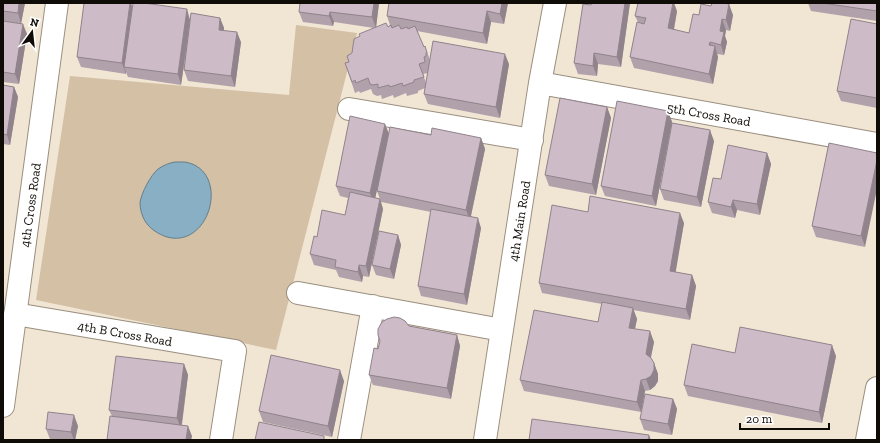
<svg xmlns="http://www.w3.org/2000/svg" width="880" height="443" font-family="'Zilla Slab',serif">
<rect width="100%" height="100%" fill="#f1e5d4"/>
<path fill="#d3c0a5" d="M296,25l61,8 -81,317 -240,-50 34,-224 219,19z"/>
<path fill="#88afc4" stroke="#647e8b" d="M175,162c3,0 7,0 10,0 46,8 26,87 -18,75 -9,-3 -17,-8 -22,-16 -3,-5 -5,-12 -5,-18 1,-10 11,-28 18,-34 6,-4 11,-6 17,-7z"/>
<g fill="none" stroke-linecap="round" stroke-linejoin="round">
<g stroke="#9a8f7f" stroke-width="24">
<path id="minor" d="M540,83l337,61
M349,109l183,31
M298,293l204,37
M15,314l220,37 -14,89
M3,406l54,-403
M349,440l24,-134
M485,440l55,-357 15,-80
M867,440l10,-52"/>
</g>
<use href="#minor" stroke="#fff" stroke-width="22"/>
</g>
<path fill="#b0a1ab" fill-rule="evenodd" d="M3,3h22l-4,20 6,11 -8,50 -16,-2z
M300,3h79l-3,24h12l2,-2 -3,-9 2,-13h119l-4,21 -13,-2 -4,22 -70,-13 7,16 1,-1 5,14 79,4 -9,54 -72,-14 -4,-10 1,-6 -7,3v2l-11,3 -1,-3 -12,5 -1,-3 -11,4 -1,-4 -4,1 -4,-2 -2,-5 -11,4 -1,-2 -4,2 -10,-30 4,-1 11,-26 14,-8 -40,-6 -1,4 -30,-4 -4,-10zM428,73l-2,10 -3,-9z
M592,3h38l-9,64 -23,-3 -1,12 -19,-2 -4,-11z
M808,3h69v18l-66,-10z
M132,7l58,12 30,-1 4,10v2l17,12 -6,45 -47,-6 -4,-11 3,-23 -6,38 -53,-8 -2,-5v2l-45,-7 -4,-10z
M677,11l-3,19 15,3 10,-18h34l-3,16 -4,-1 -1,6 2,6 -3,13 -7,-1 1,3 -5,27 -79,-16 -4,-11 8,-35 -3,-6z
M877,24v84l-36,-7 -4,-10z
M3,85l11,2 4,10 -8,48 -7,-1z
M607,107l4,11 -15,77 -47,-9 -4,-11z
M668,111l4,11 -16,84 -51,-10 -4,-10z
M385,124l3,9 93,5 4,11 -14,67 10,12 -14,77 -46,-9 -3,-10 13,-74 -50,-10 -4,-11 5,-24 -7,31 5,1 3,10 -14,68 -6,-1 -1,6 -23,-5 -3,-7 -22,-5 -4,-11 7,-17 28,-22 3,-17 -8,-2 -4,-10z
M714,141l-13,66 -37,-7 -4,-11z
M829,143l36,104 -49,-10 -4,-11z
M767,153l4,11 -11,51 -23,-5 -2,8 -23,-5 -4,-11 13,-23z
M588,212l96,11 -9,49 17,3 4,11 -6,34 -57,-10 4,9 -2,10 19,13 -3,16 3,5 4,11v7l-3,5 -5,4 -5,1 -4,21 -117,-21 -4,-11 78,-58 4,-18 -60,-11 -3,-10z
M398,235l3,10 -7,34 -18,-4 -4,-10z
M409,326l48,9 3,11 -9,53 -78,-14 -4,-10 9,-26 2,-8z
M735,353l101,3 -14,67 -134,-27 -4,-11z
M184,364l4,11 -6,50 10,11 -1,4h-84l5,-24 -3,-6z
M344,381l-12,56 -69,-15 -4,-11z
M673,399l4,10 -5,26 -28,-5 -4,-11z
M78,426l-3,14h-19l-6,-1 -4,-10z"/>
<path fill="#90838b" d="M19,3h6l-4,21 -3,-11z
M130,3h1l3,9 -10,55 2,5v2l-4,-11z
M374,3h5l-3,25 -4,-11z
M502,3h6l-4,21 -4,-10z
M625,3h5l-9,64 -4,-10z
M673,3h1l3,8 -5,28 -4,-11z
M729,4l4,11 -3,16 -4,-11z
M187,9l3,11 -9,65 -3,-11z
M487,11l4,11 -4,22 -4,-11z
M330,12l4,10 -1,4 -4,-10z
M220,18l4,10 -1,12 -4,-10z
M722,19l4,11 -1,6 2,6 -3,13 -3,-10 -1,-14z
M23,24l4,10 -8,50 -4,-10z
M237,32l4,10 -6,45 -4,-11z
M710,42l3,10 2,-6 3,11 -5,27 -4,-10v-29z
M594,53l4,11 -1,12 -4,-10z
M505,54l4,10 -9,54 -4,-11z
M14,87l4,10 -8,48 -3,-10z
M607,107l4,11 -15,77 -4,-11z
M668,111l4,11 -16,84 -4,-10z
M385,124l4,10 -15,70 -4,-11z
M710,130l4,11 -13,66 -4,-10z
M481,138l4,11 -15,71 -4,-10z
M767,153l4,11 -11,51 -3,-11z
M877,160v29l-12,58 -4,-11z
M380,199l3,10 -14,68 -3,-11z
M733,200l4,10 -2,8 -4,-11z
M680,213l4,10 -10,59 -4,-11z
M478,218l3,10 -14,77 -3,-11z
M398,235l3,10 -7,34 -4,-10z
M359,265l4,11 -1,6 -4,-10z
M692,275l4,11 -6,34 -4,-11z
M633,308l4,11 -4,19 -4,-10z
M650,331l4,11 -5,23 -3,-11z
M457,335l3,11 -9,53 -4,-11z
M832,345l4,11 -14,67 -3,-11z
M654,363l4,11v7l-3,5 -5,4 -4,-11z
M184,364l4,11 -7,54 -4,-11z
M340,370l4,11 -12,56 -4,-11z
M641,380l4,11 -4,21 -4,-10z
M673,399l4,10 -5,26 -4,-11z
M74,415l4,11 -3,14h-1l-3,-8z
M188,426l4,10 -1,4h-5z
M649,435l2,5h-3z"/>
<path fill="#cdbbc7" stroke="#90838b" d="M3,3h16l-1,10 -15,-2z
M84,3h46l-8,60 -45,-6z
M133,3h11l43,6 -9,65 -54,-7z
M300,3h74l-2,14 -42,-5 -1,4 -30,-4z
M389,3h113l-2,11 -13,-3 -4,22 -96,-17z
M592,3h33l-8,54 -23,-4 -1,13 -19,-3 9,-59 8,1z
M638,3h35l-5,25 21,5 4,-19 6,1 2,-11 10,2 1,-3h11l6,1 -3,16 -4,-1 -2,12 4,1 -3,13 -11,-3 -1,3 6,1 -6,28 -79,-17 7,-35 7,2 2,-6 -11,-2z
M822,3h55v8z
M191,13l29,5 -1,12 18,2 -6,44 -47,-6z
M851,19l26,5v74l-40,-7z
M3,21l20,3 -8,50 -12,-2z
M386,23l2,4 3,-2 1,3 7,-3 2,4 6,-2 1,2 7,-3 9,21 1,-1 2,7h-1v3l-2,1 1,5 -6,2 5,13 -10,3v2l-11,4 -1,-3 -12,4 -1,-2 -11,3v-4l-5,1 -3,-1 -2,-6 -12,5 -1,-3 -3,2 -7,-19 4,-1 -2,-6 5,-3 2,-14 6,-3 -1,-2z
M433,41l72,13 -9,53 -72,-13z
M3,85l11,2 -7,48 -4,-1z
M560,98l47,9 -15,77 -47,-9z
M617,101l51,10 -16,85 -51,-10z
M350,116l35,8 -15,69 -34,-7z
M672,123l38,7 -13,67 -37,-8z
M390,127l41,8 1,-7 49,10 -15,72 -89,-19z
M829,143l48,10v7l-16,76 -49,-10z
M728,145l39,8 -10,51 -24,-4 -2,7 -23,-5 5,-24 8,1z
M350,192l30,7 -14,67 -7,-1 -1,7 -23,-5 1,-7 -26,-6 4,-18 3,1 5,-27 23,5z
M590,196l90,17 -10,58 22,4 -6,34 -147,-26 13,-78 36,7z
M431,209l47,9 -14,76 -46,-8z
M379,231l19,4 -8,34 -18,-4z
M602,302l31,6 -4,20 21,3 -4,23 5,4 3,5v7l-3,6 -5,3 -5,1 -4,22 -117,-22 14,-70 64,12z
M394,317l6,1 5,3 4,5 48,9 -10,53 -78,-13 5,-27 4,1 2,-8 -2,-6v-6l4,-7 5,-3z
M740,327l92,18 -13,67 -135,-27 8,-41 43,9z
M271,355l69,15 -12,56 -69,-15z
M116,356l68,8 -7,54 -68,-8z
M645,394l28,5 -5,25 -28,-5z
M48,412l26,3 -3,17 -25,-3z
M110,416l78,10 -2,14h-79z
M532,419l117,16 -1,5h-119z
M259,422l65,14v4h-69z"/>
<g text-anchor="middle" stroke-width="3.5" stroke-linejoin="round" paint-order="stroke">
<g font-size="13" fill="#0f0b06" stroke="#fff">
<text transform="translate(709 114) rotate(10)" y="5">5th Cross Road</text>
<text transform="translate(30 205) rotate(-82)" y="5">4th Cross Road</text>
<text transform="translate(519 221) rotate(-81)" y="5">4th Main Road</text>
<text transform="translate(125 333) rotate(10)" y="5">4th B Cross Road</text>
</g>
</g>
<rect width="880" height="443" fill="none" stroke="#0f0b06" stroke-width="8"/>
<g transform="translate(32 32) rotate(15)" stroke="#ffffff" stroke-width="3" paint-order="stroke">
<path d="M0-3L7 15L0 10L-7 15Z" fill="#0f0b06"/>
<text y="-6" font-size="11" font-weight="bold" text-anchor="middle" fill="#0f0b06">N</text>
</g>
<path d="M740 423v6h89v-6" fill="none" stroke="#0f0b06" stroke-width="2"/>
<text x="746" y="423" font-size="12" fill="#0f0b06" stroke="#ffffff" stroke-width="3" paint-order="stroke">20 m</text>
</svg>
